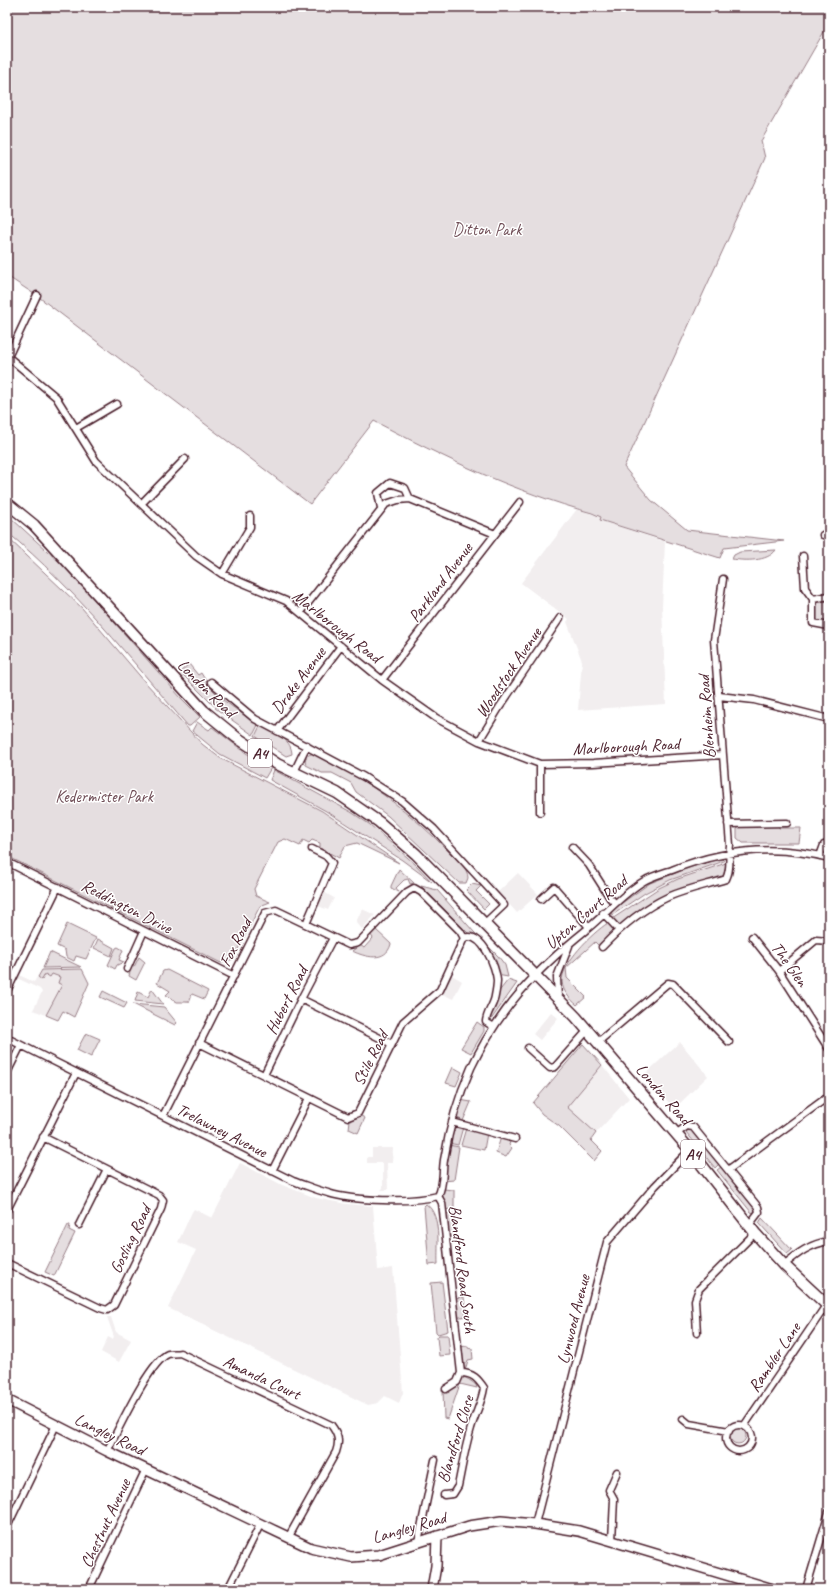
<svg xmlns="http://www.w3.org/2000/svg" width="836" height="1596" font-family="Caveat,sans-serif">
<rect width="100%" height="100%" fill="#fff"/>
<filter id="ink" filterUnits="userSpaceOnUse"><feTurbulence type="fractalNoise" baseFrequency=".025" numOctaves="2"/><feDisplacementMap in="SourceGraphic" scale="8" xChannelSelector="R" yChannelSelector="G"/><feConvolveMatrix kernelMatrix="1 2 1 2 8 2 1 2 1" color-interpolation-filters="sRGB"/></filter>
<g filter="url(#ink)">
<path fill="#f2eeef" d="M577,509l24,8 -1,3 65,22 -3,65 4,97 -88,6 4,-49 -15,-39 2,-3 -48,-36z
M518,873l20,21 -21,19 -19,-21z
M324,890v2l10,6 -6,12 -12,-5z
M362,909l13,6 -13,14 -6,-7z
M19,972l2,4 13,6 3,-5 5,2 3,-5h7l8,3 2,8 -16,30 -13,-5 9,-18 -2,-3 -21,-10h-2z
M450,974l12,7 -9,18 -13,-6z
M551,1012l7,6 -18,22 -7,-6z
M680,1042l28,34 -34,33 -29,-35z
M602,1065l27,33 -33,35 -29,-26z
M372,1148h21l-1,15h-5l1,27h-7l2,-2v-25h-16v-6h5z
M240,1163l42,22 34,13 30,6 27,2 5,64 15,-2 10,125 -4,10 -14,-7 -7,7 -10,2 -200,-97 28,-58 -18,-8 14,-30 2,-3 18,9z
M107,1317h4l5,15 15,8 -12,22 -18,-10 7,-15 4,2 2,-2z"/>
<path fill="#e5dee0" stroke="#987e86" d="M7,7h822v16l-68,118 4,17 -141,309 27,33 36,30 97,11 -60,7 -4,10 -120,-38 1,-3 -9,-4c-77,-21 -148,-55 -218,-92l-64,83 -270,-206 -33,-22z
M11,518l58,53 112,127 19,19 -10,9h-2c-58,-67 -112,-137 -181,-194v-12z
M7,537l75,71 63,74 57,62 18,14 102,53 77,52 -42,-20 -12,3 -6,12 -19,-10v-5l-8,-3 -3,3 -6,-3 -3,6 -15,-7 -7,3 -24,47 2,7 14,6 -10,4 -27,53 -12,4 -214,-107z
M776,550c-9,12 -31,11 -44,9l2,-4 6,-3z
M829,601v12l-3,9 -7,-1 -4,-3 1,-15z
M189,664l9,11 3,-2 8,13 11,11 -6,9 -34,-34z
M223,700l35,25 -5,10 -38,-27z
M197,722l12,8 3,-3 34,26 25,15 -6,10 -45,-24 -28,-23z
M260,726c13,7 31,11 32,28l-6,2 -31,-20z
M316,753c50,26 96,60 135,101 7,7 17,14 17,24l-2,5h-7l-71,-67 -32,-24 -5,-9 -19,-10h-10l-16,-8 -1,-4c2,-6 4,-7 11,-8z
M274,770l77,42 18,12 46,40 17,18 -30,-22 -76,-49 -56,-31z
M778,825l1,3h22l-2,15h-56l-6,-5v-9l4,-3z
M722,859l2,2 -54,19 -25,13 -34,23 1,-6 38,-27 41,-16z
M726,863l1,4 -5,10 -41,13 -56,35 -8,-1 -5,-5 47,-31 19,-9z
M399,869l15,14 -4,1 -2,-5 -4,1 -8,8 3,4 -8,-4v-2z
M472,884l9,2 -5,5 13,13 -5,5 -18,-19z
M421,886l16,4 37,42 24,24 7,9 3,12 -11,-2 -7,-20z
M608,923l6,7 -1,6 -13,11 -5,-5 -29,26 1,10 19,19 -9,8c-7,-6 -14,-13 -15,-23 -1,-18 30,-49 46,-59z
M67,924l29,14 -10,21 -10,-3 -2,5 -8,-4 -1,-7 -8,-4z
M375,929l16,15c-5,19 -26,13 -39,7l8,-6 4,3 9,-10 -3,-4z
M98,939l16,9 -3,8 -17,-8z
M118,947l5,3 -4,10 5,2 -7,3 -2,4 -7,-4 8,-17z
M50,952l31,15 -38,1z
M139,957l6,5 -9,18 -7,-4 1,-4 -1,-7 5,2z
M82,969l7,14 -15,34 -11,-6 -5,9 -12,-5 16,-30 -4,-2 2,-6 -8,-3 -2,3 -5,-3 -3,6 -4,-3 4,-7z
M167,970l41,21 -4,8 -12,-5 -3,8h-12l-11,-7 4,-4 -13,-8 6,-12z
M508,980l9,3 -27,38 -4,-4 11,-23z
M152,989l11,15 -28,-3 3,-9 10,5z
M103,991l24,12 -3,5 -24,-11z
M133,1004l31,3 13,16 -2,2z
M477,1022l7,5v4l-13,22 -10,-5z
M86,1033l14,6 -9,18 -14,-7z
M583,1044l19,21 -35,42 29,26 -5,7 11,11 -8,10 -35,-35 -17,-12 -9,-11z
M453,1067l9,5 -6,14 -10,-3z
M460,1100l11,2 -8,19 -7,-4z
M357,1114l8,4 -7,15 -9,-4 1,-9z
M457,1125l6,2 -5,18 -9,-2 2,-14z
M466,1128l21,5 -3,17 -23,-5z
M688,1130l5,1 26,33 -4,4 -29,-36z
M501,1137l9,5 -1,3 3,3 -6,9 -10,-4z
M448,1145l11,2 -5,33 -11,1z
M721,1167l34,42 -1,4 -3,-1 -34,-42z
M443,1189l11,1v19l-11,1z
M426,1204c16,11 11,42 12,60l-9,1 -5,-59z
M451,1213l5,2 -2,22h-8l-2,-23z
M762,1218l30,32 -5,4 -28,-31z
M68,1225h2l-1,5 6,3 -21,43 -9,-4z
M442,1282l6,49 -10,3 -2,-2 -5,-49z
M464,1297l2,19 -11,2 -3,-20z
M439,1335h9l2,20 -11,1 -2,-19z
M468,1346v2l4,1 1,10 -5,1 -3,11 -4,-3 -3,-21z
M455,1376c9,0 14,3 21,9l1,3 -17,-4 -12,35 -4,-1 -1,-28c8,-2 11,-6 12,-14z
M730 1436a8 8 0 1 1 16 0a8 8 0 1 1-16 0Z"/>
<g fill="none" stroke-linecap="round" stroke-linejoin="round">
<g stroke="#4a1f2b" stroke-width="9">
<path id="street" d="M7,356l49,41 40,64 100,95 26,18 64,27 96,79 54,38 43,23 61,23 53,-1 130,-8
M7,359l30,-64
M76,428l41,-24
M142,503l43,-44
M381,508l-3,-15 12,-10 15,5 5,11
M823,535l6,-3
M803,556l2,32 8,11
M222,574l28,-47v-11
M813,599v24l16,3
M813,599l16,-3
M301,612l85,-108 12,-4 12,-1 85,35
M382,680l138,-178
M211,682l44,37 109,58 38,24 32,28 70,76 -19,18
M719,696l35,4 75,19
M277,731l64,-85
M479,741l20,-33 61,-90
M294,772l13,-27
M540,812v-48
M728,824l59,-1
M572,847l17,18 21,33 5,5
M820,856l4,-11 5,-1
M7,862l227,114
M541,899l13,-12 35,40
M603,913l15,16
M306,924l26,-61 -6,-7 -14,-7
M752,937l27,34 50,78
M464,938c18,-7 32,29 33,42 0,5 -1,11 -2,16 -1,9 -9,17 -9,26l8,5
M602,947c19,-20 40,-38 66,-50 18,-8 39,-12 58,-18 6,-11 2,-23 4,-34l-16,-205 9,-61
M127,969l17,-38
M779,971l37,-31 13,1
M7,991l51,-104
M301,999l91,45
M558,999l-1,-22 12,-31
M7,1038l286,143c12,4 23,9 35,12 26,8 84,10 110,3
M598,1042l70,-59 5,1 56,58
M528,1048l22,20 5,-1 32,-36
M7,1073l14,-28
M264,1075l37,-76 32,-61
M163,1116l102,-203 11,-3 73,35 9,-2 49,-51 7,-4 7,4 39,39 4,7 -24,52 -37,32 -45,91 -10,4 -149,-74
M452,1122l63,17
M677,1133l10,-7 6,1 65,80 1,5 -10,13
M728,1170l101,-74
M272,1171l37,-73
M438,1196c6,-11 4,-23 6,-36 5,-31 14,-63 27,-92 28,-59 65,-98 115,-138 20,-16 36,-36 58,-49 8,-5 19,-8 28,-11 52,-21 103,-26 157,-12
M438,1196l4,7 19,170
M7,1210l69,-137
M79,1225l28,-56
M7,1263l93,45 7,2 7,-5 47,-96 2,-9 -4,-5 -116,-58
M784,1265c14,-12 26,-21 45,-24
M697,1333l-2,-33 4,-11 56,-56
M683,1419l6,5 40,7
M726 1438a13 13 0 1 1 26 0a13 13 0 1 1-26 0Z
M744,1426l83,-122
M107,1451c11,-20 42,-89 61,-97 3,-1 9,0 12,-1l151,72c7,9 9,16 5,27l-48,86
M444,1495l9,-1 5,-8c4,-19 7,-39 13,-58 4,-14 11,-26 13,-40 -6,-9 -11,-15 -23,-15l-4,9 -11,7
M535,1524l72,-282 48,-56 35,-36
M7,1527l49,-102
M612,1541l2,-42 -5,-9 8,-18
M418,1542l17,-82
M89,1589l57,-120
M228,1589l32,-64
M806,1589l23,-77"/>
</g>
<g stroke="#4a1f2b" stroke-width="12">
<path id="secondary" d="M7,1400l100,51 204,97 40,9 28,-2 90,-29 32,-5 34,3 44,7 194,58
M432,1589l4,-23 1,-30"/>
</g>
<g stroke="#4a1f2b" stroke-width="13">
<path id="primary" d="M7,503l27,22 170,186 32,26 41,27 60,29 42,29 37,32 160,163 114,133 65,83 29,32 45,42"/>
</g>
<use href="#street" stroke="#fff" stroke-width="6"/>
<use href="#secondary" stroke="#fff" stroke-width="9"/>
<use href="#primary" stroke="#fff" stroke-width="10"/>
</g>
</g>
<g text-anchor="middle" stroke-width="3" stroke-linejoin="round" paint-order="stroke">
<g fill="#fff" stroke="#80626b" stroke-width="1">
<rect x="248" y="739" width="24" height="28" rx="3"/>
<rect x="681" y="1140" width="24" height="28" rx="3"/>
</g>
<g font-size="16" font-weight="bold" fill="#4a1f2b">
<text x="260" y="759">A4</text>
<text x="693" y="1160">A4</text>
</g>
<g font-size="17" fill="#714f58" stroke="#fff">
<text x="487" y="235">Ditton Park</text>
<text x="104" y="802">Kedermister Park</text>
</g>
<g font-size="17" fill="#4a1f2b" stroke="#fff">
<text transform="translate(440 582) rotate(-53)" y="6">Parkland Avenue</text>
<text transform="translate(337 626) rotate(38)" y="6">Marlborough Road</text>
<text transform="translate(508 672) rotate(-56)" y="6">Woodstock Avenue</text>
<text transform="translate(298 680) rotate(-53)" y="6">Drake Avenue</text>
<text transform="translate(207 688) rotate(45)" y="6">London Road</text>
<text transform="translate(706 717) rotate(-94)" y="6">Blenheim Road</text>
<text transform="translate(626 746) rotate(-3)" y="6">Marlborough Road</text>
<text transform="translate(127 906) rotate(27)" y="6">Reddington Drive</text>
<text transform="translate(586 912) rotate(-41)" y="6">Upton Court Road</text>
<text transform="translate(235 942) rotate(-63)" y="6">Fox Road</text>
<text transform="translate(790 964) rotate(54)" y="6">The Glen</text>
<text transform="translate(286 1000) rotate(-63)" y="6">Hubert Road</text>
<text transform="translate(370 1058) rotate(-63)" y="6">Stile Road</text>
<text transform="translate(664 1094) rotate(49)" y="6">London Road</text>
<text transform="translate(222 1130) rotate(27)" y="6">Trelawney Avenue</text>
<text transform="translate(130 1239) rotate(-64)" y="6">Gosling Road</text>
<text transform="translate(463 1269) rotate(83)" y="6">Blandford Road South</text>
<text transform="translate(573 1319) rotate(-76)" y="6">Lynwood Avenue</text>
<text transform="translate(774 1357) rotate(-56)" y="6">Rambler Lane</text>
<text transform="translate(262 1377) rotate(25)" y="6">Amanda Court</text>
<text transform="translate(110 1434) rotate(26)" y="6">Langley Road</text>
<text transform="translate(455 1439) rotate(-73)" y="6">Blandford Close</text>
<text transform="translate(105 1523) rotate(-65)" y="6">Chestnut Avenue</text>
<text transform="translate(409 1527) rotate(-16)" y="6">Langley Road</text>
</g>
</g>
<rect width="836" height="1596" fill="none" stroke="#fff" stroke-width="24"/>
<rect x="12" y="12" width="812" height="1572" fill="none" stroke="#4a1f2b" stroke-width="1.5" filter="url(#ink)"/>
</svg>
